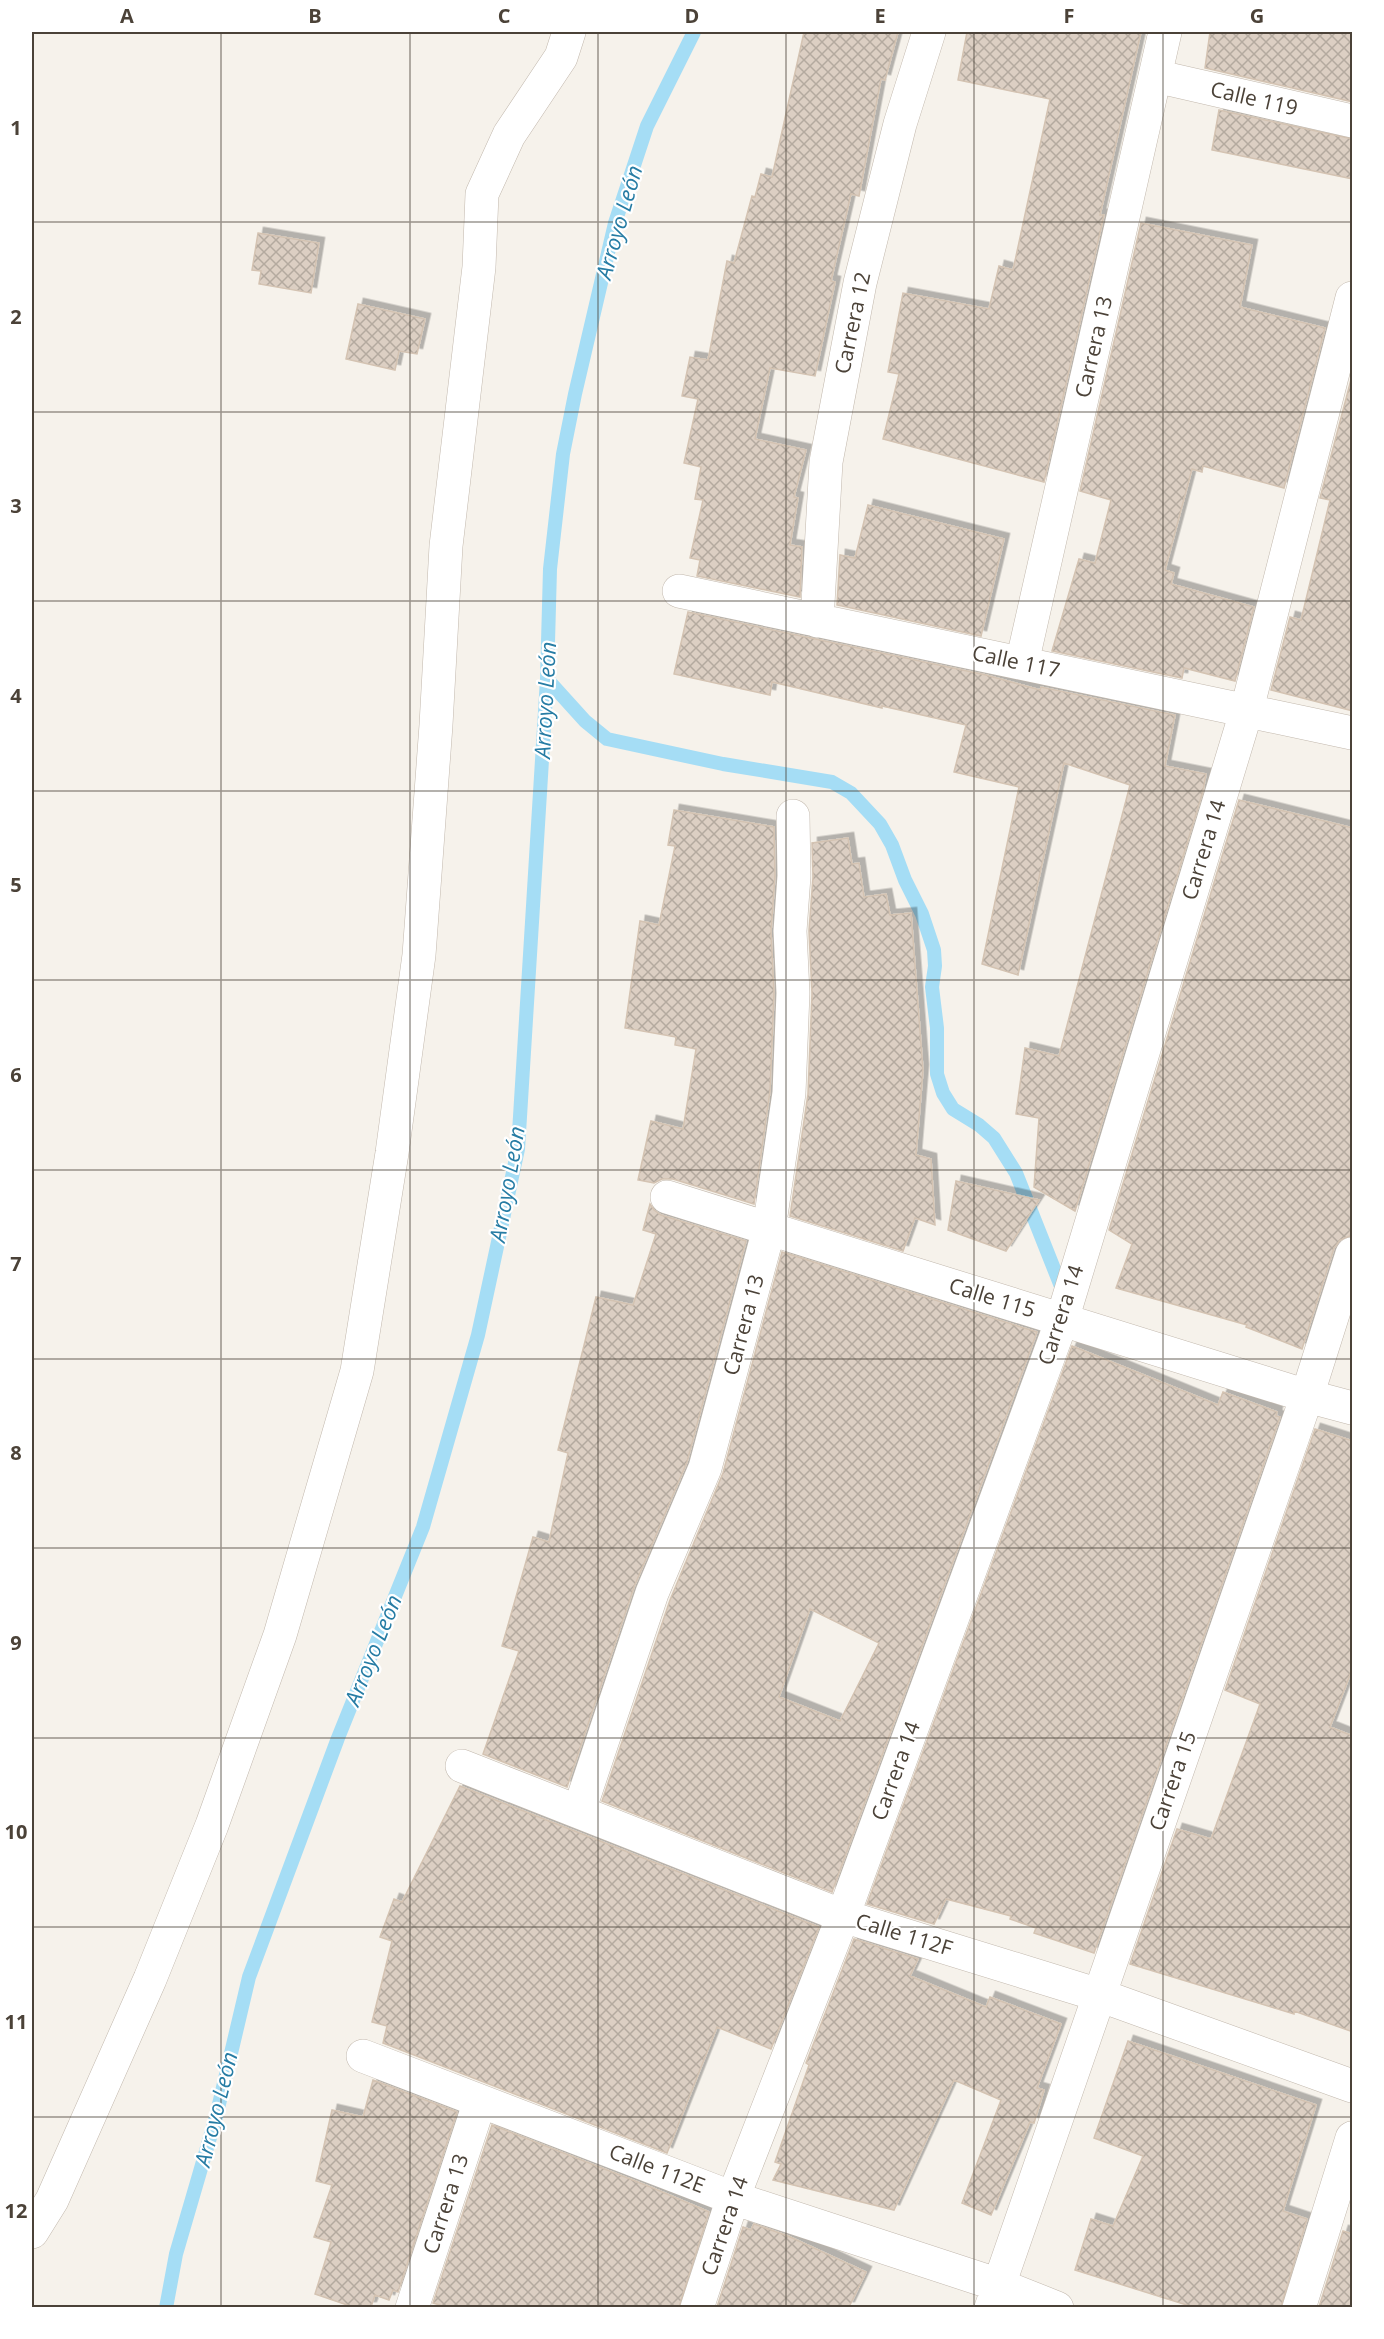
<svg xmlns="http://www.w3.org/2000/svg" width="1384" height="2339" font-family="'Open Sans',sans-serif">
<defs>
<pattern id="building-cross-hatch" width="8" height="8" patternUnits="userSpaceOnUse" patternTransform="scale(1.5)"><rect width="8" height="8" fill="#dccfc3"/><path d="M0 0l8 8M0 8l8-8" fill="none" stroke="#b4aa9f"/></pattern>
<filter id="shadow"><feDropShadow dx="5.5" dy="-5.5" stdDeviation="0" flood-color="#0004"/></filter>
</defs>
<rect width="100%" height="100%" fill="#f6f2eb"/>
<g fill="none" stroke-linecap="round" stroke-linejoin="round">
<path stroke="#a5ddf5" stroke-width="14" d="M547,679l38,42 22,18 116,25 109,18 19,11 29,31 12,21 13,35 17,34 12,36 1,16 -3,21 5,41v46l6,19 10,16 26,16 15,13 22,35 48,121
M166,2308l10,-54 40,-137 33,-140 89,-239 85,-211 55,-192 40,-186 29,-470 3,-110 13,-115 12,-60 40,-171 32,-97 47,-94"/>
</g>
<path fill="url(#building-cross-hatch)" stroke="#d4c3b2" stroke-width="1.5" fill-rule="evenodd" filter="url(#shadow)" d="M804,32h94l-13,48 -4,-1 -22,117 -8,-2 -20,87 4,1 -20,94 -45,-8 -15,71 51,11 -12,47 4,1 -8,47 12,2 -2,50 -103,-21 3,-16 -10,-2 13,-58 -8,-1 6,-32 -17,-4 14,-64 -16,-3 8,-39 18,3 19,-99 7,2 18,-67 3,1 6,-23 11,3z
M967,32h174l-41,183h4l-60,267 -161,-43 16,-65 -11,-2 15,-79 86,16 10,-43 14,4 37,-171 -92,-19z
M1210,32h143v70l-148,-34z
M1219,110l134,29v40l-141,-29z
M1141,223l111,22 -12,62 85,21 -41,160 -81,-22 -1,6 -10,-3 -27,101 9,3 -3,11 83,23 -19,74 -51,-13 -2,10 -130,-27 27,-92 16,4 16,-63 -31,-9z
M258,233l61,10 -8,50 -52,-9 2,-13 -9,-1z
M358,304l67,15 -8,35 -18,-3 -4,19 -49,-11z
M1353,372v339l-82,-21 19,-73 11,3 29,-120 -10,-2z
M868,505l136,34 -23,97 -144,-31 3,-50 15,3z
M688,612l298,63 54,15 1,-3 134,28 -10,51 41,8 -3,17 -128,420 -41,-24 5,-69 -23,-4 9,-66 34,8 71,-271 -66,-22 -46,212 -36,-11 37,-177 -65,-15 12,-47 -84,-19v2l-110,-26 -2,13 -96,-21z
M1239,800l114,28v399l-3,9 -10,4 -6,8 -32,101 -56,-22 1,-2 -131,-37 16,-44 -23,-14z
M674,810l100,17 1,48 -4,57 3,61 -4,98 -16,113 -81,-25h-11l-8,4 -16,-3 13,-59 32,8 13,-80 -21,-4 1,-8 -51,-9 15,-107 19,4 16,-79 -7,-1z
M848,838l4,26 7,-1 5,34 22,-3 4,21 21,-2 12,157 -7,85 15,4 4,66 -20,-7 -12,33 -113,-35 18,-122 4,-100 -3,-63 4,-54 -1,-34z
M956,1181l83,19 -33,51 -58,-21z
M650,1204l4,6 7,5 85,26 -59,221 -53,125 -67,200 -84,-33 36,-103 -17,-5 31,-109 16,5 19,-89 -10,-3 38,-153 37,8 23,-71 -13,-4z
M782,1252l255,80 -205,560 -230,-91 68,-201 53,-127zM810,1609l69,34 -39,78 -61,-24z
M1072,1346l146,59 5,-13 54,20 -1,4 4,1 -186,536 -60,-20 2,-5 -26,-9 1,-3 -65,-17 -12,25 -67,-20z
M1315,1429l38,12v226l-23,60 23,9v296l-59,-21v3l-164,-50 47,-135 34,10 49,-135 -35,-14z
M460,1786l359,141 -48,122 -54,-22 -50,126 -284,-110 4,-17 -15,-4 20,-81 -12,-4 14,-38 8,3z
M854,1939l64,20 -8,17 76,31 4,-10 71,27 -24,64 7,2 -10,33 -4,-1 -39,93 -29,-12 39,-103 -47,-20 -60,130 -121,-30 8,-16 -6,-2 34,-97 -3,-2z
M1128,2041l188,64 -33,106 24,8 -26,88h-88l-118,-37 16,-51 22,7 30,-70 -49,-18z
M373,2080l84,32 -59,180 -5,-2 -4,10 -14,-5 -4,12h-18l-38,-13 16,-52 -17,-5 18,-52 -16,-4 16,-71 31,7z
M492,2125l161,63 56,24 -30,95h-233l-13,-4z
M754,2224l34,12 78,36 -17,35h-132l26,-80 8,3z
M1343,2231l10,3v73h-34z"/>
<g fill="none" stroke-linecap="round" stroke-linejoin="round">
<g stroke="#c2b8ad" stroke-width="34">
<path id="minor" d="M1155,76l197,45
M679,591l673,142
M817,621l9,-159 34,-179 40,-159 29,-92
M1022,663l143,-631
M667,1197l640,199 45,12
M462,1766l381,150 256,79 253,91
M579,1811l73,-218 53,-125 64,-239 20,-136 4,-100 -3,-62 4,-55 -1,-60
M363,2056l370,142 266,87 58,23
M32,2232l20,-32 98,-221 62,-154 68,-190 77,-264 35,-218 27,-198 17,-230 10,-179 33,-279 3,-73 27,-59 52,-78 8,-25
M412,2308l68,-207
M697,2308l36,-110 110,-282 219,-596 185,-611 105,-411
M991,2308l316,-912 45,-142
M1299,2308l53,-170"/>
</g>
<use href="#minor" stroke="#fff" stroke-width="33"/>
</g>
<path fill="none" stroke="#4b4238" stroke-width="1.5" stroke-opacity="0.55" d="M221,32v2276M410,32v2276M598,32v2276M786,32v2276M974,32v2276M1163,32v2276M32,222h1320M32,412h1320M32,601h1320M32,791h1320M32,980h1320M32,1170h1320M32,1359h1320M32,1548h1320M32,1738h1320M32,1927h1320M32,2117h1320"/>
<g text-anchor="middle" stroke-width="4.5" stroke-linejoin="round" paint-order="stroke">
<g font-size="21" fill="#4b4238" stroke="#fff">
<text transform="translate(1254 99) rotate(13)" y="7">Calle 119</text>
<text transform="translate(853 323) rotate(-78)" y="7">Carrera 12</text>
<text transform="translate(1094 347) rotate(-77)" y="7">Carrera 13</text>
<text transform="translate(1016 662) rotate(12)" y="7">Calle 117</text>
<text transform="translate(1204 850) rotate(-73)" y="7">Carrera 14</text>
<text transform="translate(992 1298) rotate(17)" y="7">Calle 115</text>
<text transform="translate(1061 1315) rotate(-72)" y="7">Carrera 14</text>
<text transform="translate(744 1325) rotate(-75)" y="7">Carrera 13</text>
<text transform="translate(896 1771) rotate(-70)" y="7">Carrera 14</text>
<text transform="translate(1173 1781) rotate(-71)" y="7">Carrera 15</text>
<text transform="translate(904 1935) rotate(17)" y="7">Calle 112F</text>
<text transform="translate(657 2169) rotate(21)" y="7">Calle 112E</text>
<text transform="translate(446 2204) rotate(-72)" y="7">Carrera 13</text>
<text transform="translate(725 2226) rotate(-71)" y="7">Carrera 14</text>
</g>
<g font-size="22" font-style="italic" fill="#267ca4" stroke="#fff">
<text transform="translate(619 222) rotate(-74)" y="8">Arroyo León</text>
<text transform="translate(545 700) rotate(-87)" y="8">Arroyo León</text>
<text transform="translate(507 1184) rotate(-80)" y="8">Arroyo León</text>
<text transform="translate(373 1650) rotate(-68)" y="8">Arroyo León</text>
<text transform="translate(216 2109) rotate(-76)" y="8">Arroyo León</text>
</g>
</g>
<rect width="1384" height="2339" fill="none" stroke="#ffffff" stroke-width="66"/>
<rect x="33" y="33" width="1318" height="2273" fill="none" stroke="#4b4238" stroke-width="2"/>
<g font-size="20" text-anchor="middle" font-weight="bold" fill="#4b4238">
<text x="127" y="23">A</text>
<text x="315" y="23">B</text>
<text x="504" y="23">C</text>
<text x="692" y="23">D</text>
<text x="880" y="23">E</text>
<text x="1069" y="23">F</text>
<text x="1257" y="23">G</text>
<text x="16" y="135">1</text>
<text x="16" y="324">2</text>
<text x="16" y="513">3</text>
<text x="16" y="703">4</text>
<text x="16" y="892">5</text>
<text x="16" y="1082">6</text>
<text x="16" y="1271">7</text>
<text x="16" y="1460">8</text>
<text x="16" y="1650">9</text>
<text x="16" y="1839">10</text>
<text x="16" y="2029">11</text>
<text x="16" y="2218">12</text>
</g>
</svg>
